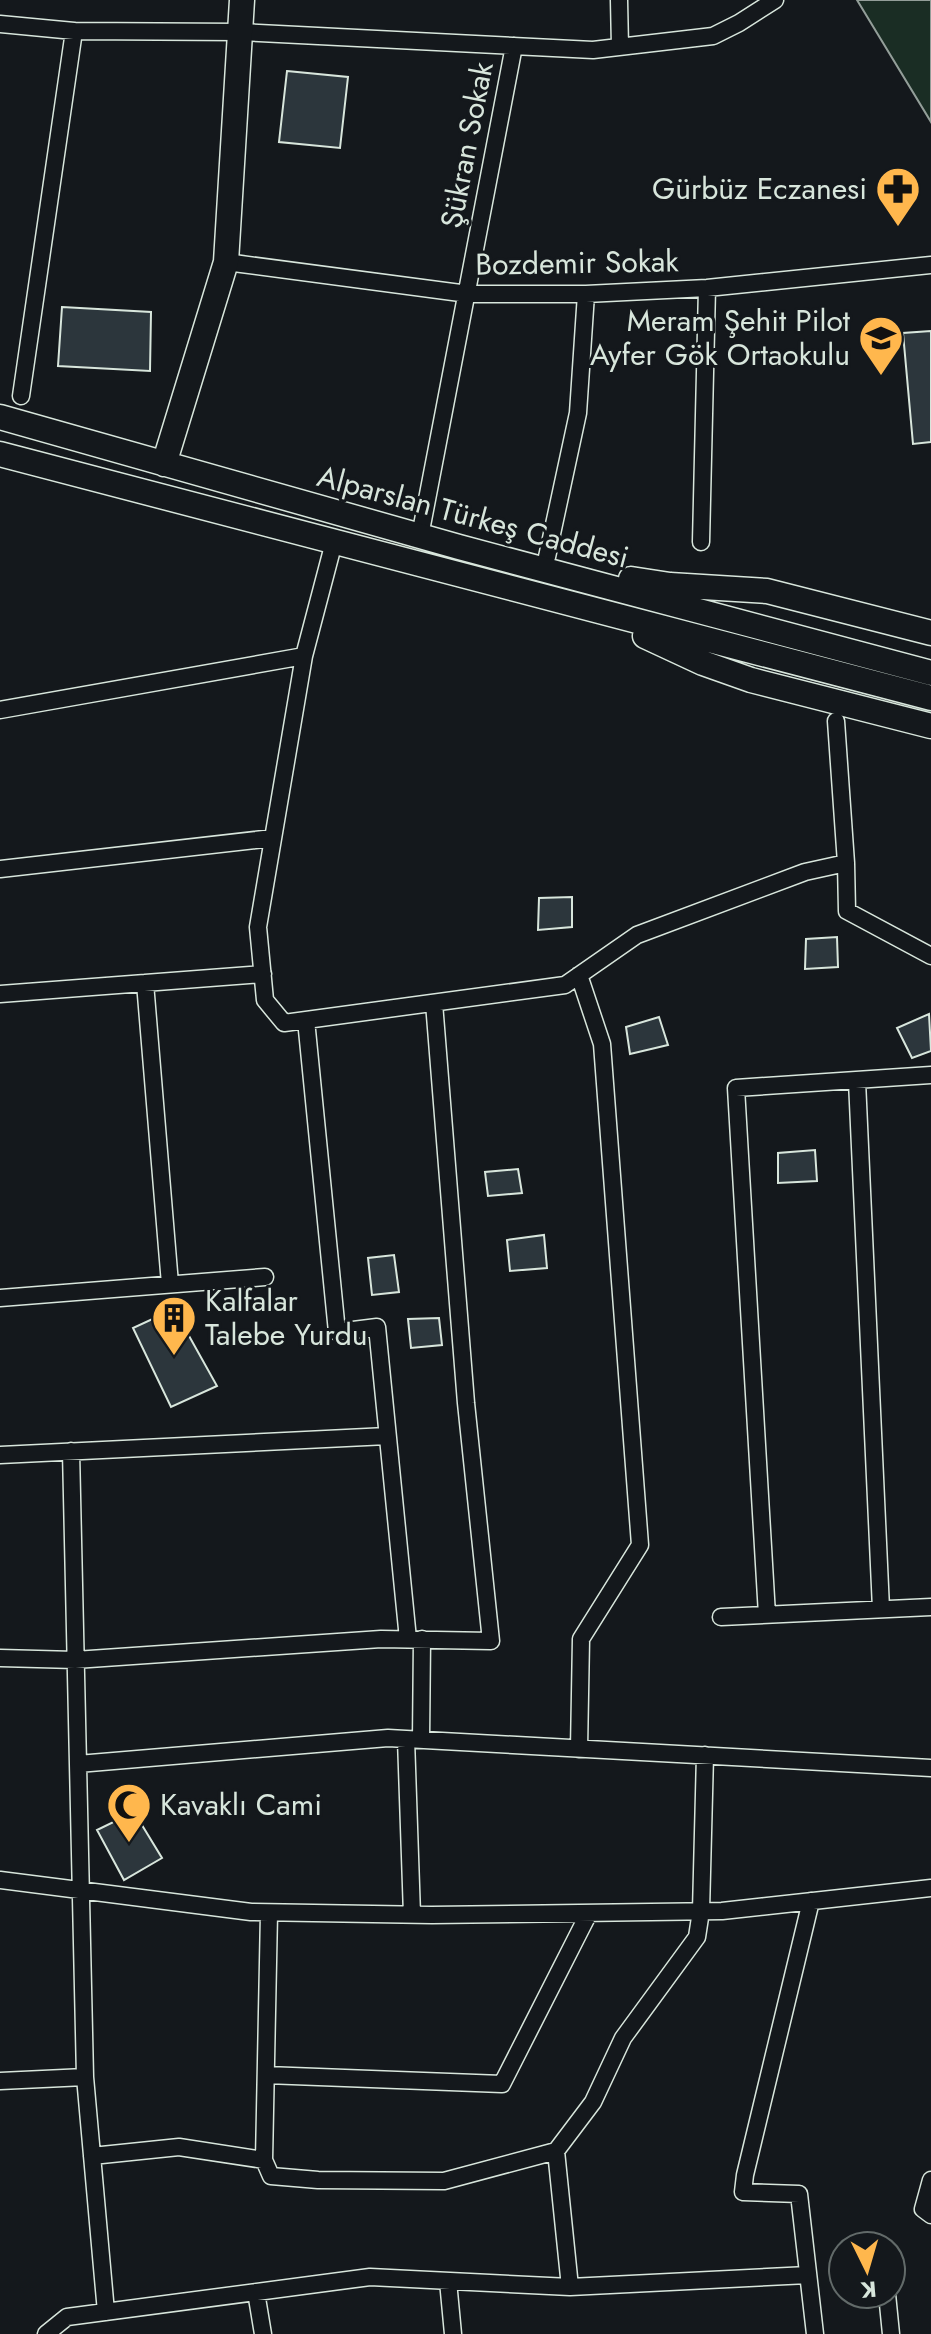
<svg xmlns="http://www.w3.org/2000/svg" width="931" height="2334" font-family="Jost,sans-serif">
<rect width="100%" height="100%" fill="#14181c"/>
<path fill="#1a2d24" stroke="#939e99" stroke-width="2" d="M857,0h74v122z"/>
<path fill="#2c363c" stroke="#d8e6dc" stroke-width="2" d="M287,71l61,6 -8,71 -61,-6z
M62,307l89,5 -1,59 -92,-5z
M931,331v111l-18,2 -10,-111z
M572,897v30l-34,3 1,-32z
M837,937l1,30 -33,2 1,-30z
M929,1014l2,37 -19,7 -15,-30z
M659,1017l9,28 -38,9 -4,-27z
M815,1150l2,31 -39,2v-30z
M518,1169l4,24 -34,3 -3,-24z
M544,1235l3,33 -37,3 -3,-31z
M394,1255l5,37 -27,3 -4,-37z
M174,1309l43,77 -46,21 -38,-79z
M439,1318l3,27 -31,3 -3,-29z
M134,1812l28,46 -38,22 -27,-50z"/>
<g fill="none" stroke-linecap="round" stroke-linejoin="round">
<g stroke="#d8e6dc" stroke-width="19">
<path id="street" d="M619,0l1,47
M0,24l74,7 167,1 352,18 120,-14 26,-13 36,-23
M226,262l242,32h118l121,-6 224,-23
M21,396l53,-365
M420,536l94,-490
M334,542l-30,114 -46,271 7,73 19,23 281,-38 72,-50 168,-63 41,-9 -10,-142
M701,542l6,-254
M547,557l31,-144 8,-119
M0,710l304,-54
M846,863l1,48 84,45
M0,869l273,-31
M145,983l25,301
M0,994l263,-20
M306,1020l31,312 40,-5 31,312
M857,1081l24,528
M0,1298l265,-21
M71,1451l14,626 21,235
M0,1455l387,-19
M767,1615l-31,-527 195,-13
M721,1617l210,-10
M0,1658l75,2 306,-21 110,2 -25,-238 -32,-400
M406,1739l6,176
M421,1740l1,-101
M579,1749l2,-110 59,-94 -38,-501 -23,-69
M78,1764l310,-26 543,30
M0,1880l251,32 181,3 290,-4 209,-23
M811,1901l-66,274 -2,17 56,2 16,140
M266,2075l236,9 87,-171
M0,2081l85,-4
M556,2151l14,136
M92,2156l87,-9 85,13 5,-247
M264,2160l7,16 47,4 126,1 112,-30 37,-49 30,-64 74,-101 4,-26 4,-156
M931,2180l-8,29 8,6
M448,2281l5,53
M256,2292l7,42
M887,2294l4,40
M46,2334l21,-17 303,-40 200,10 238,-12"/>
</g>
<g stroke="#d8e6dc" stroke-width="27">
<path id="secondary" d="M0,417l459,130 472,126
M0,454l931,244
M164,464l62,-202 16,-262
M631,579l39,6 97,6 164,42
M645,636l58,27 48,17 180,46"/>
</g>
<use href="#street" stroke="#14181c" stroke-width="16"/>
<use href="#secondary" stroke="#14181c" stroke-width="24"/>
</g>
<defs>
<g id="pharmacy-pin" transform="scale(2.3)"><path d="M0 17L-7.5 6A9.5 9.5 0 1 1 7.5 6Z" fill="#ffb74d" stroke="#14181c"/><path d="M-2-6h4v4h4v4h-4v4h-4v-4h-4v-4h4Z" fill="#111"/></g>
<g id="school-pin" transform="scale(2.3)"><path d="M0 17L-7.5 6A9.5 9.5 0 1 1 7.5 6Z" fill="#ffb74d" stroke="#14181c"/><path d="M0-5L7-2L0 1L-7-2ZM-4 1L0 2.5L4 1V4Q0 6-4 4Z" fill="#111"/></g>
<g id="building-pin" transform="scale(2.3)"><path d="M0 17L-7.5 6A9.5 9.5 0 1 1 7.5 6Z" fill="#ffb74d" stroke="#14181c"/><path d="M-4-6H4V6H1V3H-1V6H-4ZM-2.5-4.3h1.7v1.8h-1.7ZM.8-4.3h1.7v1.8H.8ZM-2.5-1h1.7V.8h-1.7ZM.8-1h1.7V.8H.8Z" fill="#111"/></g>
<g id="mosque-pin" transform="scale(2.3)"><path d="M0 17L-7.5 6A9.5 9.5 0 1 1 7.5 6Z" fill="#ffb74d" stroke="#14181c"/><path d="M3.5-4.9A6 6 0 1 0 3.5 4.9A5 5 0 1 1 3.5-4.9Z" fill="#111"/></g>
</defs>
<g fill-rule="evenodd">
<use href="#pharmacy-pin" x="898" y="189"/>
<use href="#school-pin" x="881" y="338"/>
<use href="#building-pin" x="174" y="1318"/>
<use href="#mosque-pin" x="129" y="1805"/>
</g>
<g text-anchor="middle" stroke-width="6" stroke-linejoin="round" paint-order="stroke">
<g font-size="30" fill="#d8e6dc" stroke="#14181c">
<text transform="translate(467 145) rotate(-79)" y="10">Şükran Sokak</text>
<text transform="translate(577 263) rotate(-1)" y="10">Bozdemir Sokak</text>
<text transform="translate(473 517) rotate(15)" y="10">Alparslan Türkeş Caddesi</text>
</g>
<g font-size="30" fill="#d8e6dc" stroke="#14181c" text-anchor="end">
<text x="867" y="199">Gürbüz Eczanesi</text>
<text x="850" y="331">Meram Şehit Pilot<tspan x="850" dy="34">Ayfer Gök Ortaokulu</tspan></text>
<text x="205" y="1311" text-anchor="start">Kalfalar<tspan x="205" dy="34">Talebe Yurdu</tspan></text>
<text x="160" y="1815" text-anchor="start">Kavaklı Cami</text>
</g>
</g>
<g transform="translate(867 2270) rotate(175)"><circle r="38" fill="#14181c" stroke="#626a69" stroke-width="2"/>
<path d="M0-6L14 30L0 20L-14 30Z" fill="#ffb74d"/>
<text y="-12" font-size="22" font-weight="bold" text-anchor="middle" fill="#d8e6dc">K</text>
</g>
</svg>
